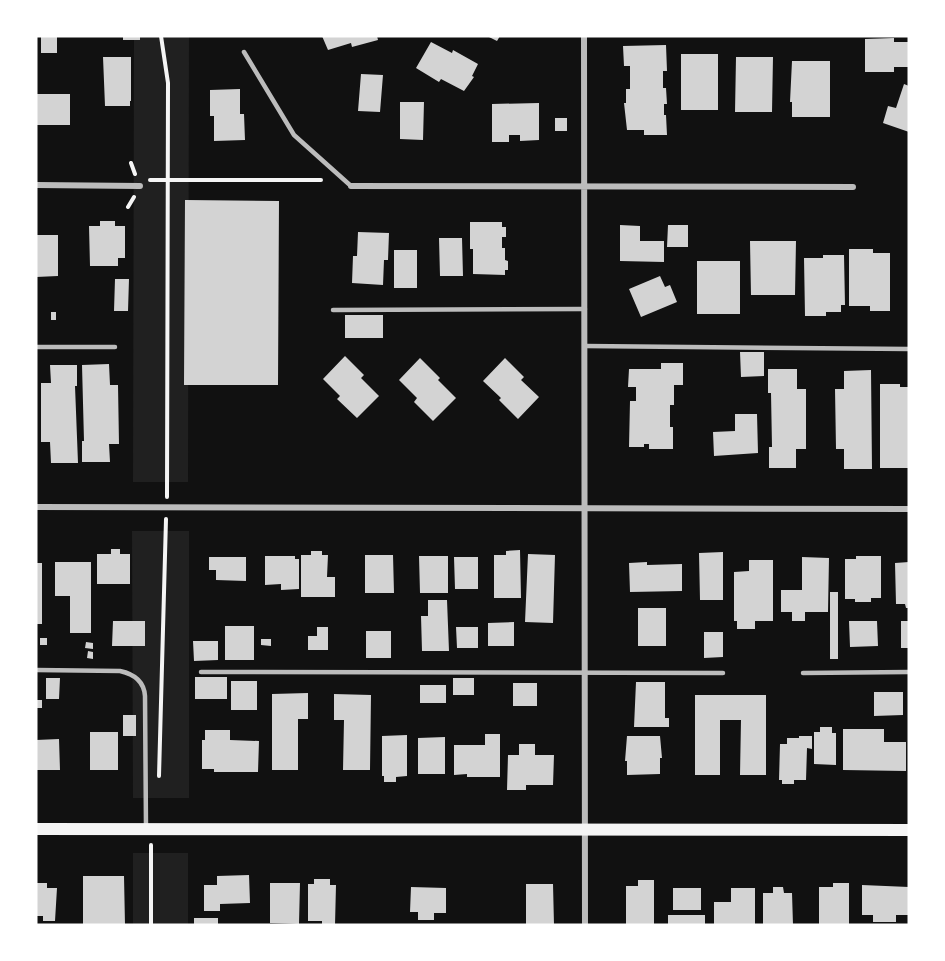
<svg xmlns="http://www.w3.org/2000/svg" width="945" height="961" font-family="'Work Sans',sans-serif">
<rect width="100%" height="100%" fill="#111"/>
<path fill="#202020" d="M134,36h55l-1,446h-55z
M132,531h57v267h-56z
M133,853h55v72h-55z"/>
<path fill="#d3d3d3" d="M41,36h16v17h-16z
M123,36h17v4h-17z
M322,36h55l1,4 -26,7 -1,-4 -23,7z
M487,36h13l-3,5z
M894,38v4h15v25h-15v5h-29v-33z
M431,42l21,11 1,-3 25,14 -6,12 2,1 -10,14 -23,-12 -2,3 -23,-14z
M666,45l1,26h-4v17h3l1,16h-3v11h2l1,20h-23v-5h-17l-3,-27h2v-14h4v-23h-6l-1,-20z
M681,54h37v56h-37z
M103,57h28v44h-1v5h-25z
M736,57h37l-1,55h-37z
M792,61h38v56h-38v-15h-2z
M361,74l22,1 -3,37 -22,-1z
M904,84l5,2v46l-26,-9 5,-17 8,2z
M240,89v25h4l1,26 -31,1v-25h-4v-26z
M36,94h34v31h-34z
M400,102h24l-1,38 -23,-1z
M539,103v37l-19,1v-6h-11v7h-17v-38z
M555,118h12v13h-12z
M185,200l94,1 -1,184h-94z
M100,221h15v5h10v32h-7v8h-28l-1,-40h11z
M470,222h32v5h4v10h-4v11h3v12l3,1v9h-3v5l-32,-1v-25h-3z
M620,225l20,1v15h24v21l-44,-1z
M668,225h20v22h-21z
M358,232l31,1 -1,27h-4l-1,25 -31,-2 1,-27h4z
M36,235h22v41l-22,1z
M439,238h23l1,38h-23z
M750,241h46l-1,54h-44z
M849,249h24v4h17v58h-20v-5h-21z
M394,250h23v38h-23z
M823,255h21l1,50h-4v7h-15v4h-21l-1,-58h19z
M697,261h43v53h-43z
M660,276l5,11 5,-2 7,17 -36,15 -12,-28z
M115,279h14l-1,32h-14z
M51,312h5v8h-5z
M345,315h38v23h-38z
M740,352h24v24l-23,1z
M345,356l19,19 -3,3 18,18 -22,22 -20,-19 3,-3 -17,-17z
M420,358l20,20 -2,2 18,18 -23,23 -19,-19 3,-4 -18,-18z
M505,358l19,19 -3,3 18,17 -21,22 -19,-19 2,-2 -18,-17z
M661,363h22v22h-9v20h-4v22h3v22h-24v-5h-5v3h-15l1,-46h6v-14h-8l1,-18h32z
M109,364l1,21h8l1,59h-10l1,18h-28v-21h2l-2,-76z
M50,365h27v21h-2l3,77h-27l-1,-21h-9v-59h10z
M768,369h29v20h9v60h-10v19h-27v-21h3l-1,-54h-3z
M871,370l1,99h-28v-20h-8l-1,-60h9v-18z
M880,384h20v3h8v81h-28z
M735,414h22l1,39 -44,3 -1,-24 22,-1z
M111,549h9v5h10v30h-33v-30h14z
M520,550l1,48h-27v-43h12v-4z
M311,551h11v4h6l-1,22h8v20h-34v-42h10z
M723,552v48h-23l-1,-47z
M528,554l27,1 -2,68 -28,-1z
M365,555h28l1,38h-29z
M265,556h30v3h4v30l-18,1v-6l-16,1z
M419,556h29v37h-28z
M856,556h25v42h-10v4h-16v-3h-10v-40h11z
M209,557h37v24l-30,-1v-10h-7z
M454,557h24v32h-23z
M802,557l27,1 -1,54h-23v9h-13v-9h-11v-22h21z
M749,560h24v61h-18v8h-18v-8h-3v-49l15,-1z
M55,562h36v71h-21v-37h-15z
M647,562v3l35,-1v27l-52,1 -1,-29z
M909,562v46h-3l-1,-4h-9l-1,-41z
M36,563h6v61h-6z
M830,592h8v67h-8z
M428,600h19l2,51h-27l-1,-35h7z
M638,608h28v38h-28z
M113,621h32v25h-33z
M849,621h28l1,25 -28,1z
M901,621h8v27h-8z
M514,622v24h-26v-23z
M225,626h29v34h-29z
M317,627h11v23h-20v-14h9z
M456,627h22v21h-21z
M366,631h25v27h-25z
M704,632h19v25l-19,1z
M40,638h7v7h-7z
M261,639h10v7l-10,-1z
M193,641h25v19l-24,1z
M86,642l7,1v6l-8,-1z
M88,651l5,1v7l-6,-1z
M195,677h32v22h-32z
M46,678h14l-1,21h-13z
M453,678h21v17h-21z
M231,681h26v29h-26z
M636,682h29v36h4v9h-35z
M513,683h24v23h-24z
M420,685h26v18h-26z
M874,692h29v23l-29,1z
M308,693v26h-10v51h-26v-76z
M334,694l37,1 -1,75h-27l1,-50h-10z
M695,695h71v80h-26l1,-55h-21v55h-25z
M36,700h6v8h-6z
M123,715h13v21h-13z
M820,727h12v6h4v32l-22,-1v-32h6z
M843,729h41v13h22v29l-63,-1z
M205,730h25v10l29,1 -1,31h-44v-3h-12v-29h3z
M90,732h28v38h-28z
M485,734h15v43h-33v-3l-13,1v-30h31z
M407,735v41l-11,1v5h-12v-6h-2v-40z
M627,736h33l2,22h-2v16l-33,1v-14h-2z
M799,736h13v13l-5,-1 -1,32h-12v4h-12v-4h-3l1,-36h7v-6h12z
M445,737v37h-27v-36z
M59,739l1,31h-24v-30z
M519,744h16v11h19l-1,30h-27v5h-19l1,-35h11z
M249,875l1,28 -30,1v7h-16v-26h13v-9z
M83,876h41l1,49h-42z
M314,879h16v6h6l-1,40h-13v-4h-14v-37h6z
M638,880h16v45h-28v-39h12z
M36,883h11v5h10l-2,33h-12v-5h-7z
M270,883h30l-1,41 -29,-1z
M833,883h16v42h-30v-38h14z
M526,884h27l1,41h-28z
M862,885l47,2v28h-13v7h-23v-7h-11z
M411,887l35,1v25h-12v7h-16v-8h-8z
M773,887h10l1,6h8l1,32h-30v-32h10z
M673,888h28v22h-28z
M731,888h24v37h-41v-23h17z
M668,915h37v10h-37z
M194,918h24v7h-24z"/>
<g fill="none" stroke-linecap="round" stroke-linejoin="round">
<path stroke="#f5f5f5" stroke-width="4" d="M161,36l7,47 -1,414
M131,163l4,11
M150,180h171
M128,207l6,-10
M159,776l7,-257
M151,925v-80"/>
<path stroke="#bcbcbc" stroke-width="4.5" d="M244,52l50,83 57,51
M333,310l252,-1
M585,346l324,3
M36,347h79
M36,670l84,1c14,3 24,10 25,25l1,132
M201,672l522,1
M803,673l106,-1"/>
<path stroke="#bcbcbc" stroke-width="6" d="M584,36l1,889
M36,185l104,1
M351,186l502,1
M36,507l873,2"/>
<path stroke="#f5f5f5" stroke-width="12" d="M36,829l873,1"/>
</g>
<rect width="945" height="961" fill="none" stroke="#ffffff" stroke-width="75"/>
</svg>
